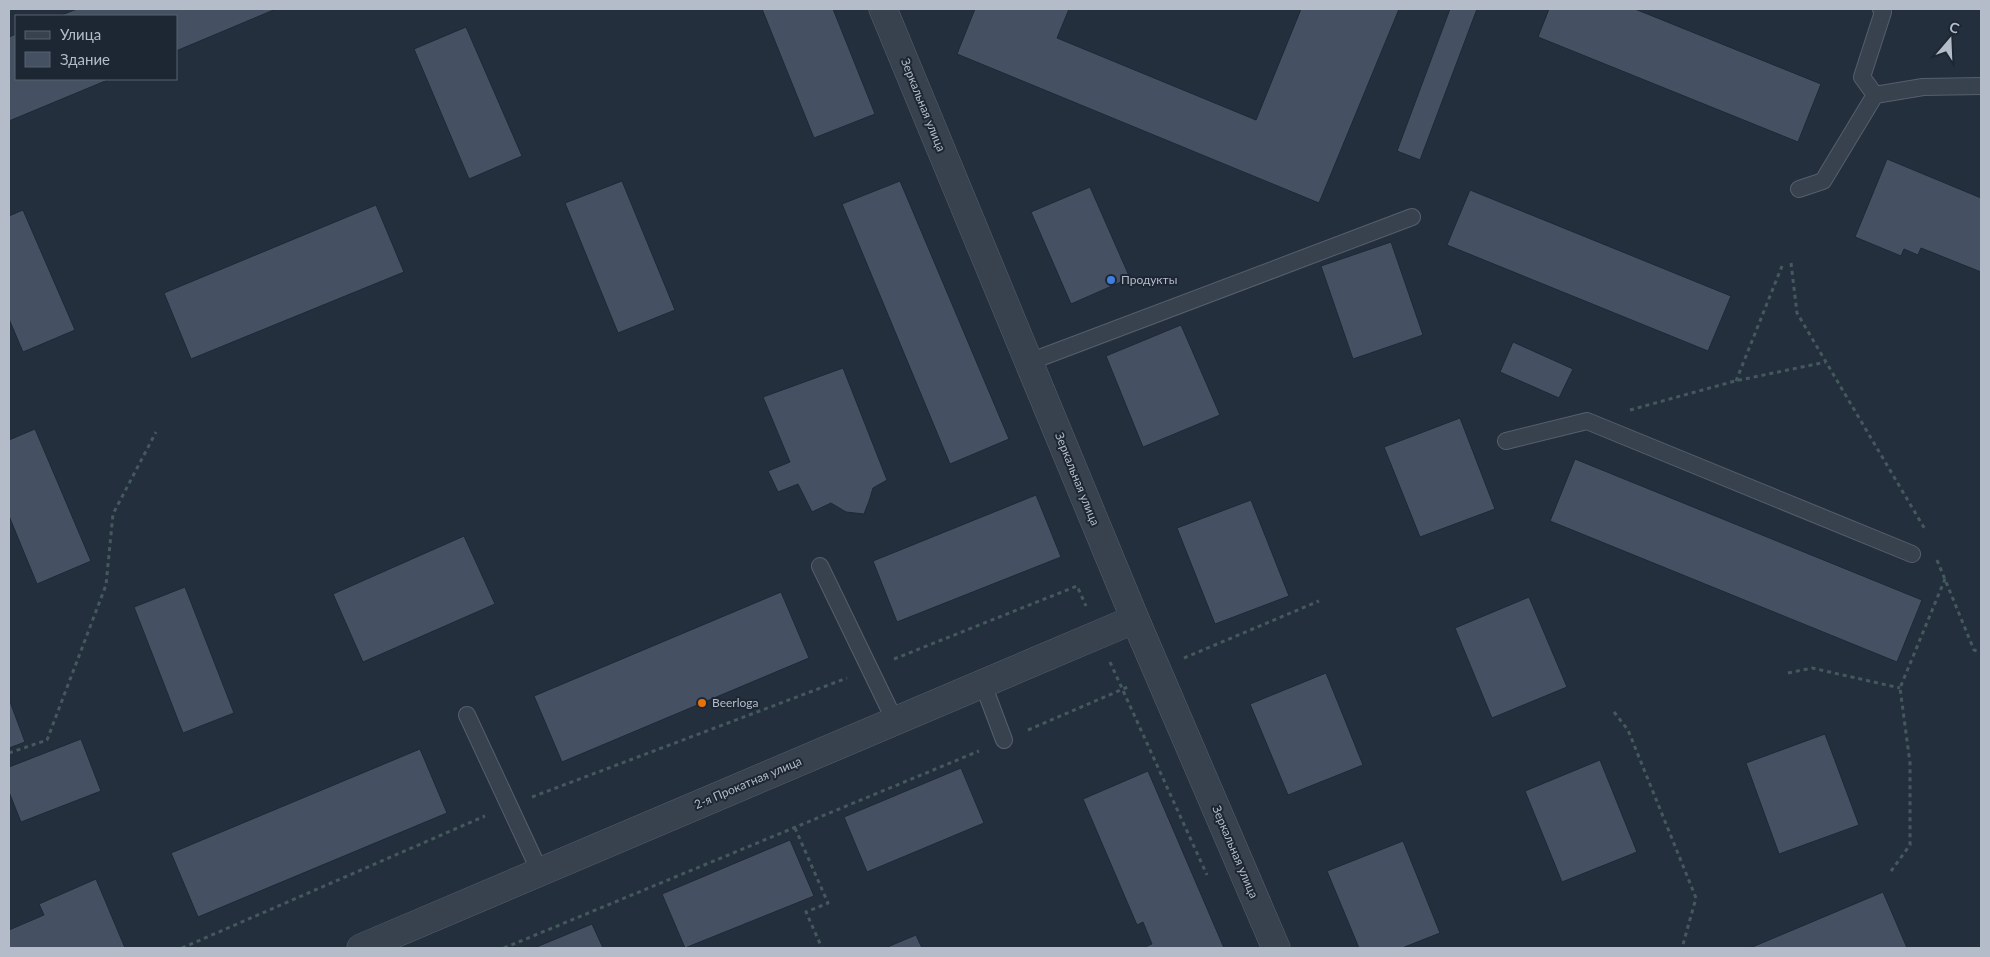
<svg xmlns="http://www.w3.org/2000/svg" width="1990" height="957" font-family="Lato,sans-serif">
<rect width="100%" height="100%" fill="#242f3e"/>
<path fill="#455162" stroke="#1f2835" d="M77,9h199l-100,42v-35h-117z
M762,9h71l42,105 -61,24z
M975,9h94l-12,29 199,82 45,-111h98l-80,194 -362,-149z
M1450,9h27l-57,151 -23,-9z
M1549,9h86l186,75 -23,58 -260,-105z
M466,27l56,129 -53,23 -55,-130z
M16,34v45h94l-101,42v-84z
M1887,159l94,39v74l-60,-24 -3,7 -14,-6 -3,7 -46,-19z
M622,181l53,129 -57,23 -53,-130z
M900,181l109,258 -59,25 -108,-260z
M1090,187l40,91 -59,26 -40,-92z
M1470,190l261,106 -23,55 -261,-106z
M376,205l28,67 -213,87 -27,-66z
M23,210l52,120 -52,22 -14,-33v-103z
M1391,242l32,93 -70,24 -32,-93z
M1181,325l39,90 -77,32 -37,-91z
M1513,342l60,27 -14,29 -59,-26z
M843,368l44,112 -14,8 -4,13 -5,13 -18,-2 -15,-9 -19,9 -14,-28 -20,8 -10,-21 22,-9 -27,-65z
M1460,418l35,91 -75,28 -36,-90z
M35,429l56,132 -54,23 -28,-68v-76z
M1575,459l347,141 -25,62 -347,-141z
M1036,495l25,62 -164,65 -24,-61z
M1251,500l38,96 -74,28 -38,-96z
M464,536l31,68 -132,58 -30,-68z
M185,587l49,126 -51,20 -49,-126z
M781,592l28,66 -247,104 -28,-66z
M1529,597l38,90 -75,31 -37,-90z
M1326,673l37,92 -75,30 -38,-91z
M9,699l16,43 -16,6z
M1825,734l34,91 -80,29 -33,-91z
M81,739l20,52 -80,31 -12,-30v-25z
M420,749l27,64 -249,104 -27,-64z
M1600,760l37,92 -75,30 -37,-91z
M961,768l23,55 -117,49 -23,-55z
M1148,771l76,177h-81l9,-4 -9,-22 -6,3 -54,-126z
M790,840l24,56 -129,52 -23,-54z
M1403,841l37,92 -38,15h-43l-32,-77z
M96,879l29,69h-116v-18l35,-15 -5,-11z
M1883,892l24,56h-157z
M592,924l11,24h-69z
M916,935l6,13h-37z"/>
<g fill="none" stroke-linecap="round" stroke-linejoin="round">
<g stroke="#565f6c" stroke-width="18">
<path id="service" d="M1875,95l-13,-18 21,-65 -2,-3
M1799,189l24,-8 52,-86 48,-8 58,-1
M1029,362l383,-145
M1506,441l81,-20 325,133
M820,566l75,155
M983,684l21,56
M467,715l73,157"/>
</g>
<g stroke="#565f6c" stroke-width="29">
<path id="minor" d="M883,9l252,610"/>
</g>
<g stroke="#565f6c" stroke-width="29">
<path id="tertiary" d="M361,948l774,-329 141,329"/>
</g>
<path stroke="#44595c" stroke-width="3" stroke-dasharray="4 4" stroke-linecap="butt" d="M1791,263l6,50 129,218
M1736,381l46,-115
M1630,410l105,-29 91,-19
M1937,560l37,90 7,2
M1184,658l135,-57
M894,659l183,-73 9,20
M1110,662l97,213
M1788,673l24,-5 88,20
M1614,712l14,18 68,168 -14,50
M1028,730l102,-44
M9,753l38,-13 59,-155 7,-71 43,-82
M532,797l315,-119
M795,828l33,75 -22,9 16,36
M1891,871l19,-26v-82l-10,-75 45,-109
M182,948l303,-132
M504,948l475,-197"/>
<use href="#service" stroke="#38414e" stroke-width="16"/>
<use href="#minor" stroke="#38414e" stroke-width="28"/>
<use href="#tertiary" stroke="#38414e" stroke-width="28"/>
</g>
<circle fill="#3f7fe0" stroke="#1d2633" stroke-width="2" cx="1111" cy="280" r="5"/>
<circle fill="#e8710a" stroke="#1d2633" stroke-width="2" cx="702" cy="703" r="5"/>
<g text-anchor="middle" stroke-width="4" stroke-linejoin="round" paint-order="stroke">
<g font-size="12" fill="#b4bcc9" stroke="#1d2633">
<text transform="translate(923 105) rotate(68)" y="4">Зеркальная улица</text>
<text transform="translate(1077 479) rotate(68)" y="4">Зеркальная улица</text>
<text transform="translate(748 783) rotate(-23)" y="4">2-я Прокатная улица</text>
<text transform="translate(1235 852) rotate(67)" y="4">Зеркальная улица</text>
</g>
<g font-size="12" fill="#b4bcc9" stroke="#1d2633" text-anchor="start">
<text x="1121" y="284">Продукты</text>
<text x="712" y="707">Beerloga</text>
</g>
</g>
<rect width="1990" height="957" fill="none" stroke="#b4bcc9" stroke-width="20"/>
<rect x="15" y="15" width="162" height="65" fill="#1d2633" stroke="#59626f"/>
<rect x="25" y="31" width="25" height="8" fill="#38414e" stroke="#59626f"/>
<text x="60" y="40" font-size="15" fill="#b4bcc9">Улица</text>
<rect x="25" y="52" width="25" height="15" fill="#455162" stroke="#59626f"/>
<text x="60" y="65" font-size="15" fill="#b4bcc9">Здание</text>
<g transform="translate(1950 40) rotate(19)" stroke="#1d2633" stroke-width="4" paint-order="stroke">
<path d="M0-4L9 19L0 12L-9 19Z" fill="#b4bcc9"/>
<text y="-8" font-size="14" font-weight="bold" text-anchor="middle" fill="#b4bcc9">С</text>
</g>
</svg>
